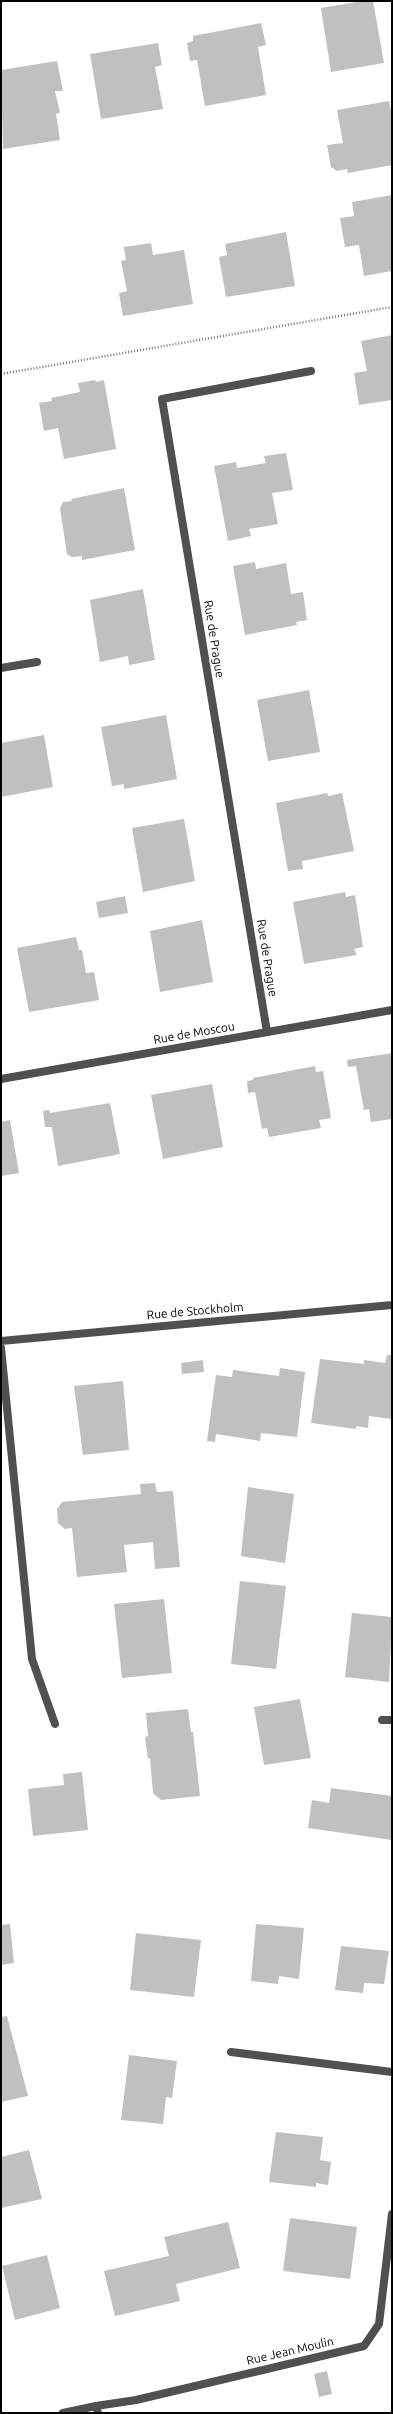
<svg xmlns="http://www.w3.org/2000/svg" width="393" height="2414" font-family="Ubuntu,sans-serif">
<rect width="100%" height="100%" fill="#fff"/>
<path fill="#c0c0c0" d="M363,1h10l11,62 -53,9 -10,-64z
M261,23l5,22 -8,2 8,48 -61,11 -8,-46 -7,1 -3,-18 6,-2v-5z
M158,43l4,22 -7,2 8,42 -62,10 -11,-65z
M57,61l6,30h-8l5,22 -4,1 4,26 -57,9 -2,-79z
M389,101l3,17v47l-44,8 -1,-4 -10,2 -6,-4 -4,-22 16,-2 -6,-33z
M392,195v76l-28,5 -5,-31 -14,2 -5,-29 14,-2 -2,-14z
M286,232l9,54 -69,11 -7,-40 8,-2 -2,-11z
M151,243l2,12 31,-5 9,54 -70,12 -4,-23 8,-2 -6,-30 5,-1 -2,-13z
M392,335v65l-33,5 -5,-32 13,-2 -6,-30z
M95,380l1,2 8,-2 12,69 -52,10 -6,-31 -14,3 -5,-28 13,-2 -1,-3 29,-6 -2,-9z
M286,453l7,37 -21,3 6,31 -29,5 2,7 -23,5 -14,-75 22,-4 1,6 29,-5 -2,-7z
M124,488l11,62 -53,10v-4l-10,1 -5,-3 -7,-46 3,-6 9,-1 -1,-2z
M255,562l1,7 30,-6 5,31 12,-2 4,28 -11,2 1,3 -52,10 -12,-69z
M143,589l12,71 -26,5 -1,-9 -28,6 -10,-62z
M309,690l11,62 -52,9 -11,-61z
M166,715l11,64 -53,10v-5l-12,2 -11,-59z
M44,735l9,52 -52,10v-54z
M327,793l1,3 14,-3 12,58 -52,10 1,8 -15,2 -12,-68z
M184,819l11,62 -52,11 -11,-64z
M345,892l1,5 9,-2 8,52 -9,2 3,6 -53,9 -11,-62z
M125,896l3,17 -29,5 -3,-16z
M202,920l11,62 -53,10 -10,-61z
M76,937l3,13h3l4,23 8,-1 5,28 -70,12 -12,-64z
M392,1053v66l-21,3 -2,-13 -5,1 -8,-44 -8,1 -1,-7z
M315,1066l1,6 7,-1 8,47 -12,2 2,8 -52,9 -2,-9 -5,1 -7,-37 -7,1 -1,-12 6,-1v-2z
M212,1084l11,63 -60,12 -12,-64z
M110,1103l10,51 -62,12 -6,-39h-7l-2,-16 6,-1 1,3z
M10,1120l9,53 -18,3v-54z
M387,1355h5v64l-23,-3 -1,12 -12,-2v3l-45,-6 9,-64 44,5v-4l21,3z
M203,1360l1,12 -22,2 -1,-11z
M280,1368l25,4 -8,65 -36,-4 -1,8 -44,-7 -1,8 -8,-1 9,-66 16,2 1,-7 46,6z
M123,1381l6,69 -46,5 -9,-69z
M155,1483l2,9 16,-1 7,76 -25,2 -2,-27 -29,3 3,27 -50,5 -5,-49 -7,1 -7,-6 -1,-14 5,-7 79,-8 -1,-10z
M248,1487l46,7 -9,69 -44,-7z
M240,1581l46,5 -10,83 -45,-5z
M164,1599l8,74 -50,5 -8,-74z
M352,1613l40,4 -3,65 -44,-5z
M300,1699l11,59 -47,7 -10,-58z
M188,1709l3,23h2l7,64 -39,4 -8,-7 -3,-35 -2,1 -3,-22 3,-1 -2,-23z
M82,1772l6,58 -55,6 -5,-47 36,-4 -1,-11z
M331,1788l61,8v44l-84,-12 4,-28 17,3z
M10,1924l4,39 -13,2v-40z
M256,1924l48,4 -5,51 -20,-3 -1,8 -27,-3z
M136,1933l65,7 -7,57 -64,-7z
M341,1946l48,5 -5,33 -20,-1 -1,10 -28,-3z
M7,2016l21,80 -27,6v-85z
M129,2055l48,6 -5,37 -6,-1 -3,27 -42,-4z
M276,2132l47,5 -3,23 11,2 -3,23 -12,-2v4l-47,-5z
M29,2150l13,49 -41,9v-51z
M290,2218l67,9 -7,52 -67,-8z
M228,2222l12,46 -64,16 4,17 -65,15 -11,-45 65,-15 -5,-19z
M47,2255l13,53 -45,12 -13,-54z
M327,2371l5,23 -13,3 -5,-23z"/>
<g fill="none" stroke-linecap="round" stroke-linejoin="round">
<path stroke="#727272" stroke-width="2.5" stroke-dasharray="1 2" stroke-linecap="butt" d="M1,374l391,-67"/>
<path stroke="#505050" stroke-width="8" d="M1,668l36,-6
M267,1032l-105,-633 149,-28
M1,1079l391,-69
M1,1341l391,-36
M1,1348l31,311 23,65
M382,1720h10
M231,2052l161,20
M63,2413l33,-7
M98,2413l-2,-7 40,-6 228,-54 15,-22 13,-110"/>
</g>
<g text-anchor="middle" stroke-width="3.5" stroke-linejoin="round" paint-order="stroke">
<g font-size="12" fill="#000" stroke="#fff">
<text transform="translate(214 639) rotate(81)" y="4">Rue de Prague</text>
<text transform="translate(267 958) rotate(81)" y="4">Rue de Prague</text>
<text transform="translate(194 1033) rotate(-10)" y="4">Rue de Moscou</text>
<text transform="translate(195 1311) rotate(-5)" y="4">Rue de Stockholm</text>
<text transform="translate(290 2351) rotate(-13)" y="4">Rue Jean Moulin</text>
</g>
</g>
<rect width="393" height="2414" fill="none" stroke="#000000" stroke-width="4"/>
</svg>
